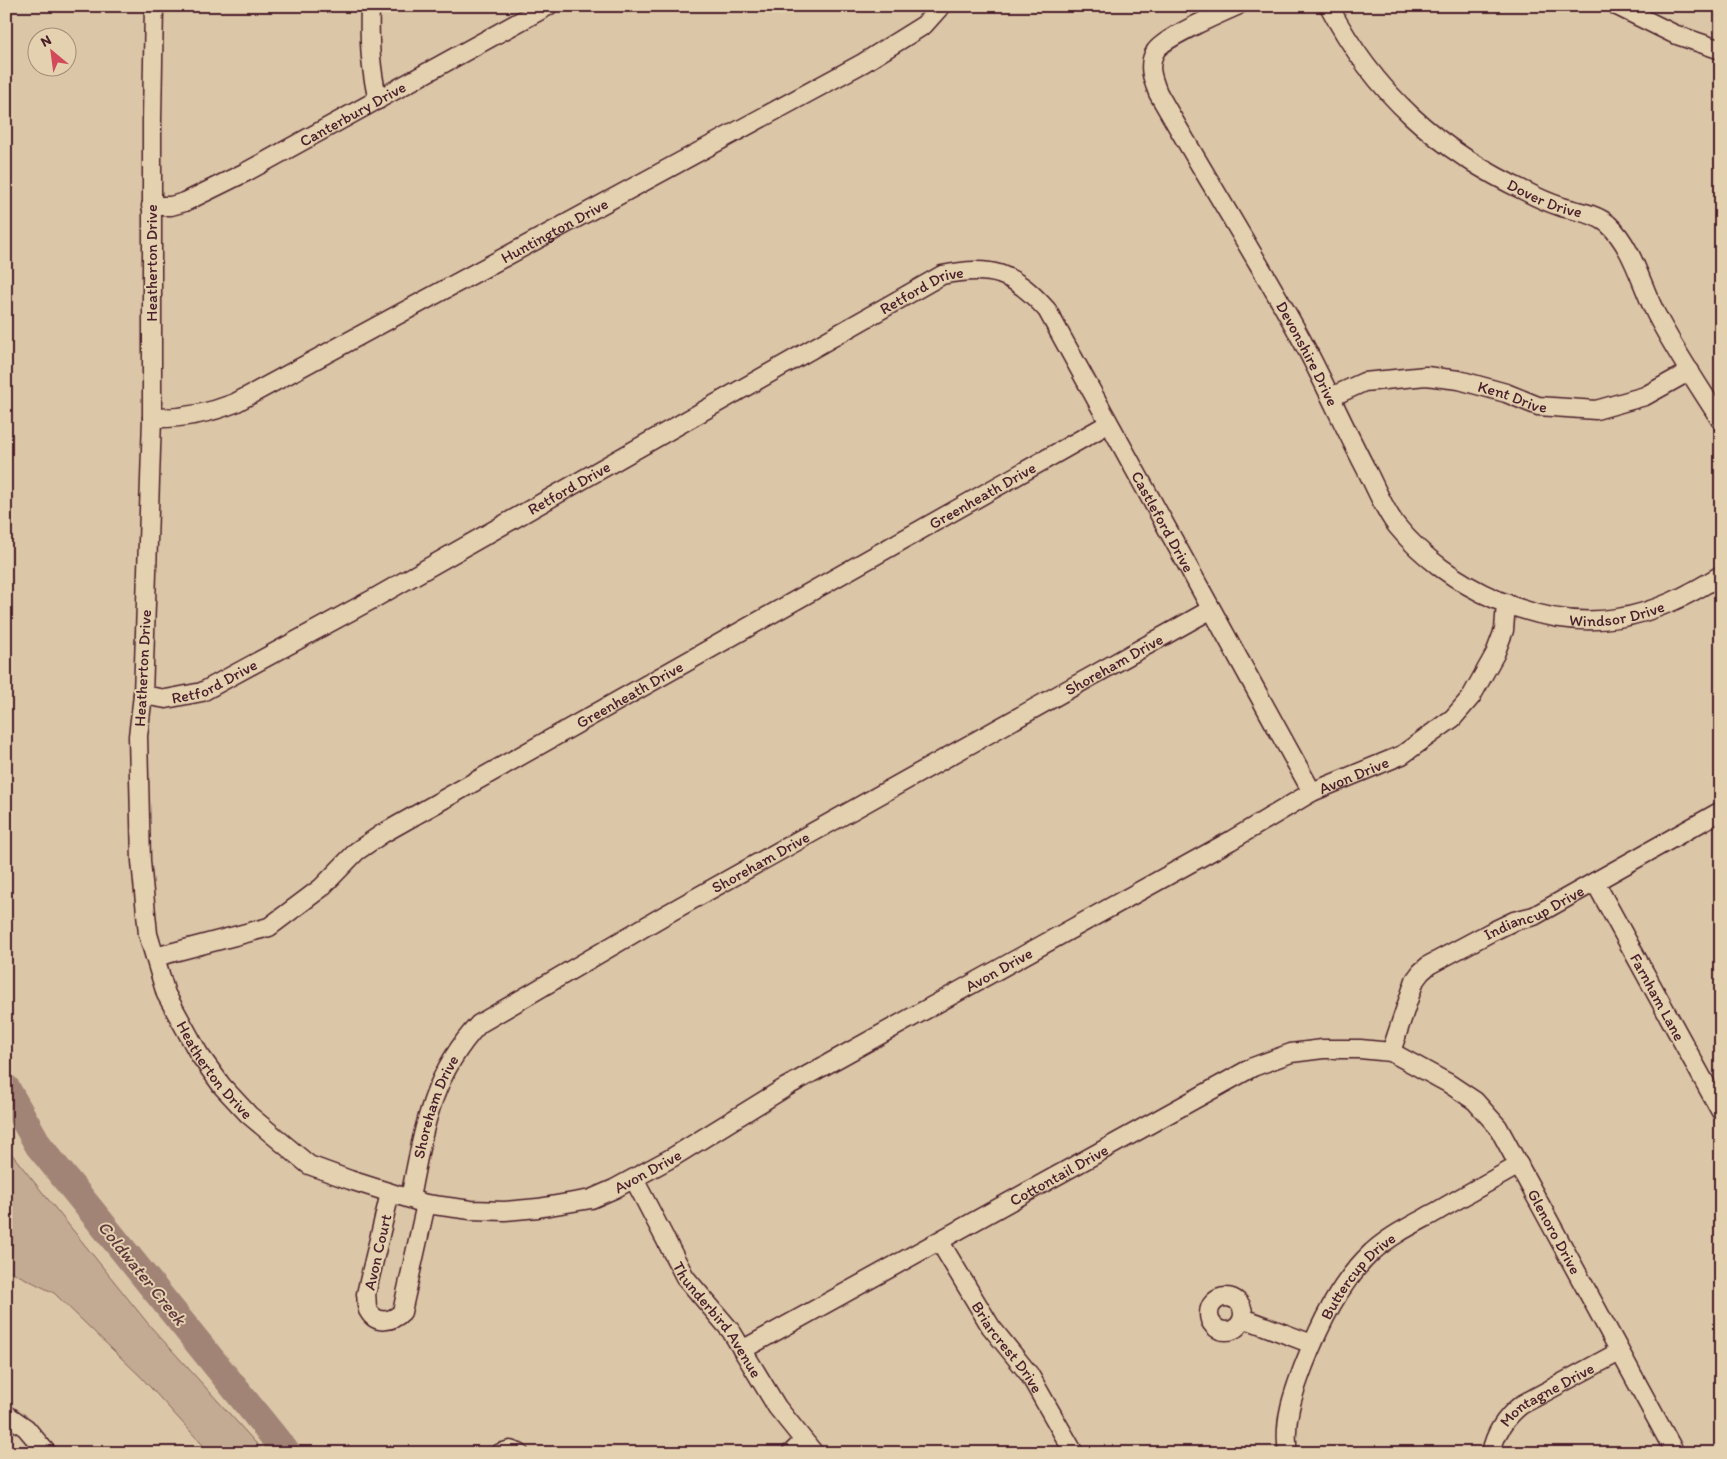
<svg xmlns="http://www.w3.org/2000/svg" width="1727" height="1459" font-family="Itim,sans-serif">
<rect width="100%" height="100%" fill="#dbc6a7"/>
<filter id="ink" filterUnits="userSpaceOnUse"><feTurbulence type="fractalNoise" baseFrequency=".02" numOctaves="2"/><feDisplacementMap in="SourceGraphic" scale="10" xChannelSelector="R" yChannelSelector="G"/><feConvolveMatrix kernelMatrix="1 2 1 2 8 2 1 2 1" color-interpolation-filters="sRGB"/></filter>
<g filter="url(#ink)">
<path fill="#c3aa92" stroke="#86645e" d="M6,1147l144,179 115,127h-55l-69,-76 -87,-84 -48,-24z"/>
<g fill="none" stroke-linecap="round" stroke-linejoin="round">
<path stroke="#a18476" stroke-width="28" d="M6,1088l33,58 248,307"/>
<g stroke="#4a1f2b" stroke-width="21">
<g id="street">
<path id="s1" d="M154,6l-2,113v299l-9,277 -5,41 3,125 7,73 18,60 33,60 23,32 27,29 60,50 41,15 76,24 45,6 34,1 33,-3 53,-9 23,-10 59,-32 113,-70 444,-246 82,-49 90,-37 51,-37 18,-21 24,-43 9,-24 2,-27"/>
<path d="M370,6c-1,33 0,62 8,94"/>
<path id="s2" d="M1237,6c-16,7 -76,33 -82,46 -8,14 -2,28 3,41 46,81 96,160 141,242 24,44 44,90 67,134 10,19 18,41 31,57 49,61 143,105 221,92 38,-6 71,-23 103,-43"/>
<path id="s3" d="M1329,6c45,87 110,145 198,186 11,6 23,11 35,15 15,4 34,7 46,17 25,23 33,61 48,90 19,37 43,72 65,107"/>
<path d="M1617,6l57,28 47,16"/>
<path id="s4" d="M151,206h20l14,-4 61,-30 302,-166"/>
<path id="s5" d="M1331,397l33,-15 62,-6 33,4 47,13 32,13 58,4 49,-14 45,-25"/>
<path id="s6" d="M152,418c30,1 55,-4 83,-15l628,-340 61,-38 17,-19"/>
<path id="s7" d="M143,695l23,4 36,-7 171,-93 569,-324c50,-10 71,-3 105,35l265,482"/>
<path id="s8" d="M1595,882l126,230"/>
<path id="s9" d="M155,957l114,-30 52,-39 36,-37 25,-17 726,-410"/>
<path id="s10" d="M1391,1052l24,-72 6,-8 8,-7 62,-33 23,-11 20,-5 187,-105"/>
<path id="s11" d="M634,1179l51,98 46,54 46,76 37,46"/>
<path d="M390,1193l-24,101c1,4 0,12 2,16 8,15 24,12 34,2l24,-108"/>
<path id="s12" d="M410,1198c13,-66 21,-123 69,-174l186,-109 545,-305"/>
<path id="s13" d="M940,1242l51,85 38,47 45,79"/>
<circle cx="1226" cy="1314" r="17"/>
<path d="M1243,1318l69,26"/>
<path id="s14" d="M742,1350l511,-283 38,-14 32,-4h37l31,3 57,31 27,18 23,26 177,326"/>
<path d="M6,1414l20,14 21,25"/>
<path d="M500,1453l10,-3 9,3"/>
<path d="M791,1453l13,-12"/>
<path id="s15" d="M1288,1453c-5,-32 5,-59 16,-88 16,-41 36,-83 68,-113 19,-17 42,-28 64,-40 27,-16 55,-31 83,-47"/>
<path id="s16" d="M1491,1453c4,-20 15,-36 30,-48l98,-53"/>
</g>
</g>
<use href="#street" stroke="#e4d1af" stroke-width="18"/>
</g>
</g>
<g text-anchor="middle" stroke-width="4" stroke-linejoin="round" paint-order="stroke">
<g font-size="16" fill="#4a1f2b" stroke="#e4d1af">
<text dy="6" stroke="none"><textPath href="#s4" startOffset="224">Canterbury Drive</textPath></text>
<text dy="6" stroke="none"><textPath href="#s3" startOffset="296">Dover Drive</textPath></text>
<text dy="6" stroke="none"><textPath href="#s6" startOffset="448">Huntington Drive</textPath></text>
<text transform="translate(151 263) rotate(-90)" y="6">Heatherton Drive</text>
<text dy="6" stroke="none"><textPath href="#s7" startOffset="885">Retford Drive</textPath></text>
<text dy="6" stroke="none"><textPath href="#s2" startOffset="438">Devonshire Drive</textPath></text>
<text dy="6" stroke="none"><textPath href="#s5" startOffset="188">Kent Drive</textPath></text>
<text dy="6" stroke="none"><textPath href="#s7" startOffset="480">Retford Drive</textPath></text>
<text dy="6" stroke="none"><textPath href="#s9" startOffset="954">Greenheath Drive</textPath></text>
<text dy="6" stroke="none"><textPath href="#s7" startOffset="1269">Castleford Drive</textPath></text>
<text dy="6" stroke="none"><textPath href="#s2" startOffset="881">Windsor Drive</textPath></text>
<text dy="6" stroke="none"><textPath href="#s12" startOffset="920">Shoreham Drive</textPath></text>
<text transform="translate(142 668) rotate(-87)" y="6">Heatherton Drive</text>
<text dy="6" stroke="none"><textPath href="#s7" startOffset="75">Retford Drive</textPath></text>
<text dy="6" stroke="none"><textPath href="#s9" startOffset="549">Greenheath Drive</textPath></text>
<text dy="6" stroke="none"><textPath href="#s1" startOffset="2380">Avon Drive</textPath></text>
<text dy="6" stroke="none"><textPath href="#s12" startOffset="515">Shoreham Drive</textPath></text>
<text dy="6" stroke="none"><textPath href="#s10" startOffset="214">Indiancup Drive</textPath></text>
<text dy="6" stroke="none"><textPath href="#s1" startOffset="1975">Avon Drive</textPath></text>
<text dy="6" stroke="none"><textPath href="#s8" startOffset="131">Farnham Lane</textPath></text>
<text dy="6" stroke="none"><textPath href="#s1" startOffset="1082">Heatherton Drive</textPath></text>
<text dy="6" stroke="none"><textPath href="#s12" startOffset="95">Shoreham Drive</textPath></text>
<text dy="6" stroke="none"><textPath href="#s1" startOffset="1570">Avon Drive</textPath></text>
<text dy="6" stroke="none"><textPath href="#s14" startOffset="362">Cottontail Drive</textPath></text>
<text dy="6" stroke="none"><textPath href="#s14" startOffset="976">Glenoro Drive</textPath></text>
<text transform="translate(377 1252) rotate(-77)" y="6">Avon Court</text>
<text dy="6" stroke="none"><textPath href="#s15" startOffset="196">Buttercup Drive</textPath></text>
<text dy="6" stroke="none"><textPath href="#s11" startOffset="164">Thunderbird Avenue</textPath></text>
<text dy="6" stroke="none"><textPath href="#s13" startOffset="125">Briarcrest Drive</textPath></text>
<text dy="6" stroke="none"><textPath href="#s16" startOffset="85">Montagne Drive</textPath></text>
</g>
<g font-size="18" font-style="italic" fill="#60383e" stroke="#e4d1af">
<text transform="translate(142 1273) rotate(51)" y="6">Coldwater Creek</text>
</g>
</g>
<rect width="1727" height="1459" fill="none" stroke="#e4d1af" stroke-width="25"/>
<rect x="12" y="12" width="1702" height="1434" fill="none" stroke="#4a1f2b" stroke-width="2" filter="url(#ink)"/>
<g transform="translate(52 52) rotate(331)"><circle r="24" fill="#e4d1af" stroke="#a68a7a"/>
<path d="M0-4L9 19L0 12L-9 19Z" fill="#d1495b"/>
<text y="-8" font-size="14" font-weight="bold" text-anchor="middle" fill="#4a1f2b">N</text>
</g>
</svg>
